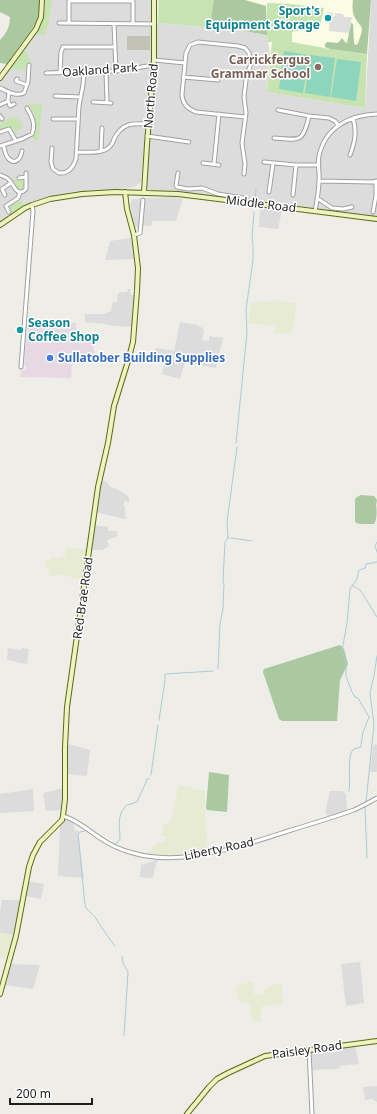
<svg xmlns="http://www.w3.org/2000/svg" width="377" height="1114" font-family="'Noto Sans',sans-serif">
<rect width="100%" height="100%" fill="#efede7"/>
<path fill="#dddcdc" d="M52,0h100l-1,30v31l-10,121 -5,4 -5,2 -60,4 -29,6 -18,7 -14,9 -10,8v-141l36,-47h9l6,-27z
M371,0h6v217l-111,-15 -93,-11 -23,-1 -3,-1 -1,-2 9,-117 1,-47 89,8 22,4 3,17 95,56z
M173,197l10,2 -7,22h-24l-1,5 -13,-1v2h-3l-5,-22 2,-6z
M260,207l22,3 -4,19 -19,-2z
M131,238l3,12 1,9 -30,1 5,-19z
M128,289h3l-1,3 2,3h4l-2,9 -1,15 -2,8 -25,-2 -1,-1 -20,-2v-8h19l7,-3 2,-9h4l1,-8 2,-2h7z
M180,322l17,3 3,2 3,1 1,4 -2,8 7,1v-5l14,2 -7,30 -31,-6 -5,17 -18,-5 3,-12 -13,-3 4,-11 18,3z
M101,480l6,2 3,5 7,2 11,7 1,2v4l-4,-1 -2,3 2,4v8l2,1 -2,2 -30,-7z
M94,525l14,2v4h8l2,5 -11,4 2,6 -7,4h-11z
M8,648l13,2 1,-2 7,1 -2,15 -20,-4z
M68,744l22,6 -3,26 -19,-2z
M375,744l2,1v27h-7l3,-25z
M63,788l-1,22 -16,1 -3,-18z
M33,789l1,22 -34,2v-19z
M330,791h12l4,3 1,16 -18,7 -4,-4z
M67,819l4,2 3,4 1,6 3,-1 6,48 -26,-2 2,-51 4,-5z
M154,859l5,1 -2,2 -3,9 -1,7 -13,-1 1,-12 13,-4z
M28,881l16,3 -3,15 -15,-3z
M2,900h20l-7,35 -15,-2v-21z
M360,962l4,41 -18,3 -5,-42z
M11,964l29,1 -7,24 -27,-4z
M355,1046l4,18 -19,2 -1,3 -28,1 -1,-17 1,-2z
M377,1086v16l-5,-3 -7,1 -2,-13z"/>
<path fill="#e7d9e4" d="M76,323l1,11 14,2 5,23 -24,6 -1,13 -51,-1 1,-7h3l2,-1v-3l-2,-1 2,-31 2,-1v-3l-2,-2v-3z"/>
<path fill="#fafce3" d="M245,0h126l-6,108 -98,-16 3,-40 -3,-17 -1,-29z"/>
<path fill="#c1c2b3" d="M127,36h23v14h-23z"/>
<path fill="#e8ebd4" d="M274,300l23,3 -5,29 -4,2 -14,-1 1,-7 -27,-3 3,-20 17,-2 4,1z
M67,547l20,3 -5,32 -3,-2 -13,-5 -10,-1 -2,3 -5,-2 1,-4 -1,-1v-1l-4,-1 1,-8 4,1 1,-4 10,2v-3l3,1z
M179,785l26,6v23l3,37 -21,4 -25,2 -16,-2 12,-13 6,1 1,-1v-6l-5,-1v-2l3,1v-10h5l2,-2z
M0,933l15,2 -5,19 -2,2 -5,2 -3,-1z
M252,981l3,14h7l2,-4 7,-6 4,-1h7l1,20 -20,2 -2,2 -1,8 2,5 -10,1 -2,-16 -3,-4h-7v-3h-3l-1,-13z"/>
<path fill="#c7e3b2" d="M45,0h7l-3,22 -4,13 -9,-1c6,-11 10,-21 9,-34z
M159,0h55l-3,20 2,3 16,1 -1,5 -70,-6z
M267,3l24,1 33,4 -4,18 -28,6v10l38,7 37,5 -2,54 -98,-16 5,-50h-4l-1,-7z
M24,50l5,5 -2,2 4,3v4h-5l-1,7 -15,-3z
M42,103l-3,36 -4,2 -3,-5c5,-6 4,-12 2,-20l1,-1 -3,-6h-2l-2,-2h-2l-1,-2z
M13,116l5,2 5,8 -1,2 -7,4 -2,-4 -2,1 -2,-1 -7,2h-2v-4l1,-1 -1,-6 2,3z
M24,179l1,9 -3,3 -5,-1 -6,-10z
M20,199l4,7 -12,7 -3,-6z"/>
<path fill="#aac9a0" d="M0,0h39c2,23 -11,34 -23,51 -3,4 -6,9 -9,13l-7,-1v-23c7,-7 10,-14 10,-23l-10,-5z
M214,0h31l21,6 1,29 -22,-4 -17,-2 1,-5 -16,-1 -2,-4z
M353,0h18l-4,54 -37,-5 -5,-2v-3l2,-2 11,1 4,-5 3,4 2,1 4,-20 2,1 1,19 1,2 3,-1c1,-4 4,-11 4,-15 -1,-4 -3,-5 -5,-8 -5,-7 -5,-13 -4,-21z
M361,495l13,1 3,4 -1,5c1,6 1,14 -2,19h-15l-4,-2v-23l2,-2z
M340,645l4,4 4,15 -8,16 -3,41h-55l-3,-2 -16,-47 1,-3z
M209,772l20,3 -2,37 -20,-2 -1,-2z"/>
<path fill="#8ed5be" d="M284,51l25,4 -6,38 -24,-4z
M310,55l25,3 -5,39 -25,-4z
M337,59l24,3 -5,39 -25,-4z"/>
<path fill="#dfdfdf" d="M328,12l5,1v4l2,-1v-3l8,1 1,3h8l-3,16 -20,-2 1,-14 -1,-2h-2z
M149,69l2,5 -14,1 -1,-4z"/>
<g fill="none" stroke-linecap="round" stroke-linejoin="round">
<path stroke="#accbd7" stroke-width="1" d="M255,201l1,-12
M236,443l11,-111 -1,-22 7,-50v-16l-1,-6 2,-26
M229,538h-1l-1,-16 10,-75
M231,538l21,3
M377,542l-2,4 2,6
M352,585l8,5 2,3 15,24
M218,669l2,-45 3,-16 1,-24 -1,-3 2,-39 3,-4
M159,720l6,-40v-6l48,-3
M151,775l7,-50
M349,791c2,-10 -2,-32 3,-40 2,-3 6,-3 9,-4v-1l2,-14 6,-15 -11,-19 -3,-1 -3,-5 -6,-16v-10l-4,-15 5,-28 3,-34 7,-10 2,-9 6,-2 1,-4 11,-2
M366,802l8,-77 -4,-32 4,-17 3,-20
M365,807l2,51
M92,830c8,5 16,13 24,14l4,-5c0,-12 -4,-24 7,-34 3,-1 7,-2 10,-3l10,-22v-1h2
M85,831l-5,1 -2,2 7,71c2,6 6,7 10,12 6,10 13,20 20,29
M122,956l1,7 5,9 -4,64"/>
<g stroke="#a0a0a0" stroke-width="5">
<path id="street" d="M69,1h64
M59,23l95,1
M69,23v-22
M114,24l2,47
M133,24v-24
M154,60l31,3
M106,71l1,32
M46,73l70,-2 38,-6
M60,73l1,-21 2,-5h51
M183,77l35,3
M17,79l-1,2 11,4
M0,88c7,3 16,9 24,5l4,-11 1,-17
M9,92l-1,8 2,6 4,-2
M55,96l26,1
M93,102l18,1
M0,105l8,-4
M278,110l31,6 20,2 6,3 3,4
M0,116l2,3
M53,119h25
M0,132l9,-3 7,12
M147,136l42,6
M274,138c26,2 29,5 35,-22
M3,145c2,4 2,10 5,13 7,8 13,0 14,-7
M0,146l22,-7 10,-5c4,-10 0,-17 -5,-26
M52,148l-1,14 2,7 6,4c9,1 14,-5 17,-14l3,-53 4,-21 1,-13
M101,151l1,-23
M77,152c9,0 22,2 30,-3 4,-3 6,-6 7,-10 8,-16 18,-16 34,-15
M350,155c5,-13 7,-23 3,-37
M264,162l32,3h23
M203,163l16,2
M214,164l5,-50
M178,173l-2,12 1,2 11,2 14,-1 16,6 25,4
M244,174l1,-10 -3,-21 4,-30 -2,-16 2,-17 5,-17 -2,-10 -4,-5 -7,-2 -40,-4 -8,3 -4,8 -4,41c0,9 6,15 14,18l49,5
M0,175c3,1 7,2 9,5 5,5 8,18 17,9v-16
M19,178l7,-1
M319,181l53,1 5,-1
M269,192l4,-28
M5,195l-3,-6 9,-6
M293,195l3,-30
M317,198l15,10 11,1 9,-2
M315,211c2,-10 4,-20 4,-31 1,-8 -2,-16 0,-24 6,-29 31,-41 58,-42
M9,212l-3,-6 12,-8 2,-6
M373,212l3,-16v-14
M134,235l6,-2 3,-33
M21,367l12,-156 -1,-6
M63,816c14,4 25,14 37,22 10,7 21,12 33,15 48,14 106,-6 152,-21 23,-7 46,-14 69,-22l12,-6 11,-6
M309,1050l3,64"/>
</g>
<g stroke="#5c6b11" stroke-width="6">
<path id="secondary" d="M0,78l36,-49 5,-12 1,-17
M144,192l3,-48 7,-84v-60
M0,225l25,-17 7,-3 18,-6 32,-5 33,-2 63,2 199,25
M0,994l16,-58 13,-69 4,-12 7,-13 22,-22 1,-4 2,-17v-52l2,-40 31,-220 10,-44 6,-37 14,-45 5,-19 4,-51 1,-23 -4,-33 -7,-26 -2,-17
M187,1114l22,-27 8,-8 11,-6 37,-17 112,-15"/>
</g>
<use href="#street" stroke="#fff" stroke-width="3"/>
<use href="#secondary" stroke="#edf3c1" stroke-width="4"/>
</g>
<g fill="#0f9aa8" stroke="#fff" stroke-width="1.5">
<circle cx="328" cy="18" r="4"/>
<circle cx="20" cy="330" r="4"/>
</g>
<circle fill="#8d6e63" stroke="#fff" stroke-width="1.5" cx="318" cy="67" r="4"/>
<circle fill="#3f7fe0" stroke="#fff" stroke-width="1.5" cx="50" cy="358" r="4"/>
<g text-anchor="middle" stroke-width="3" stroke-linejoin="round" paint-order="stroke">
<g font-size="12" font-weight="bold" fill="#0d838f" stroke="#fff" text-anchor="end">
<text x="320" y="15">Sport's<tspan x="320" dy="14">Equipment Storage</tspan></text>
<text x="28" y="327" text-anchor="start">Season<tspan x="28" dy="14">Coffee Shop</tspan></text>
</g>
<g font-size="12" font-weight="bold" fill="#785e54" stroke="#fff" text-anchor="end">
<text x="310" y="64">Carrickfergus<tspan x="310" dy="14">Grammar School</tspan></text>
</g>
<g font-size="12" fill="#1f1f1f" stroke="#fff">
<text transform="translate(100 70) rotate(-4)" y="4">Oakland Park</text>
<text transform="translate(151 96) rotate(-85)" y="4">North Road</text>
<text transform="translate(261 204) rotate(7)" y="4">Middle Road</text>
<text transform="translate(83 598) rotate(-82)" y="4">Red Brae Road</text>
<text transform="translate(219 849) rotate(-12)" y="4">Liberty Road</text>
<text transform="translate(307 1050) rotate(-8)" y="4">Paisley Road</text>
</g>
<g font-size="12" font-weight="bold" fill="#366cbe" stroke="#fff" text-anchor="start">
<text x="58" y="362">Sullatober Building Supplies</text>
</g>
</g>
<path d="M10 1098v6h82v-6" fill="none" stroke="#1f1f1f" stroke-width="2"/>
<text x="16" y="1098" font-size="12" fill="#1f1f1f" stroke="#ffffff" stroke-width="3" paint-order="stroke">200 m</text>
</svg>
